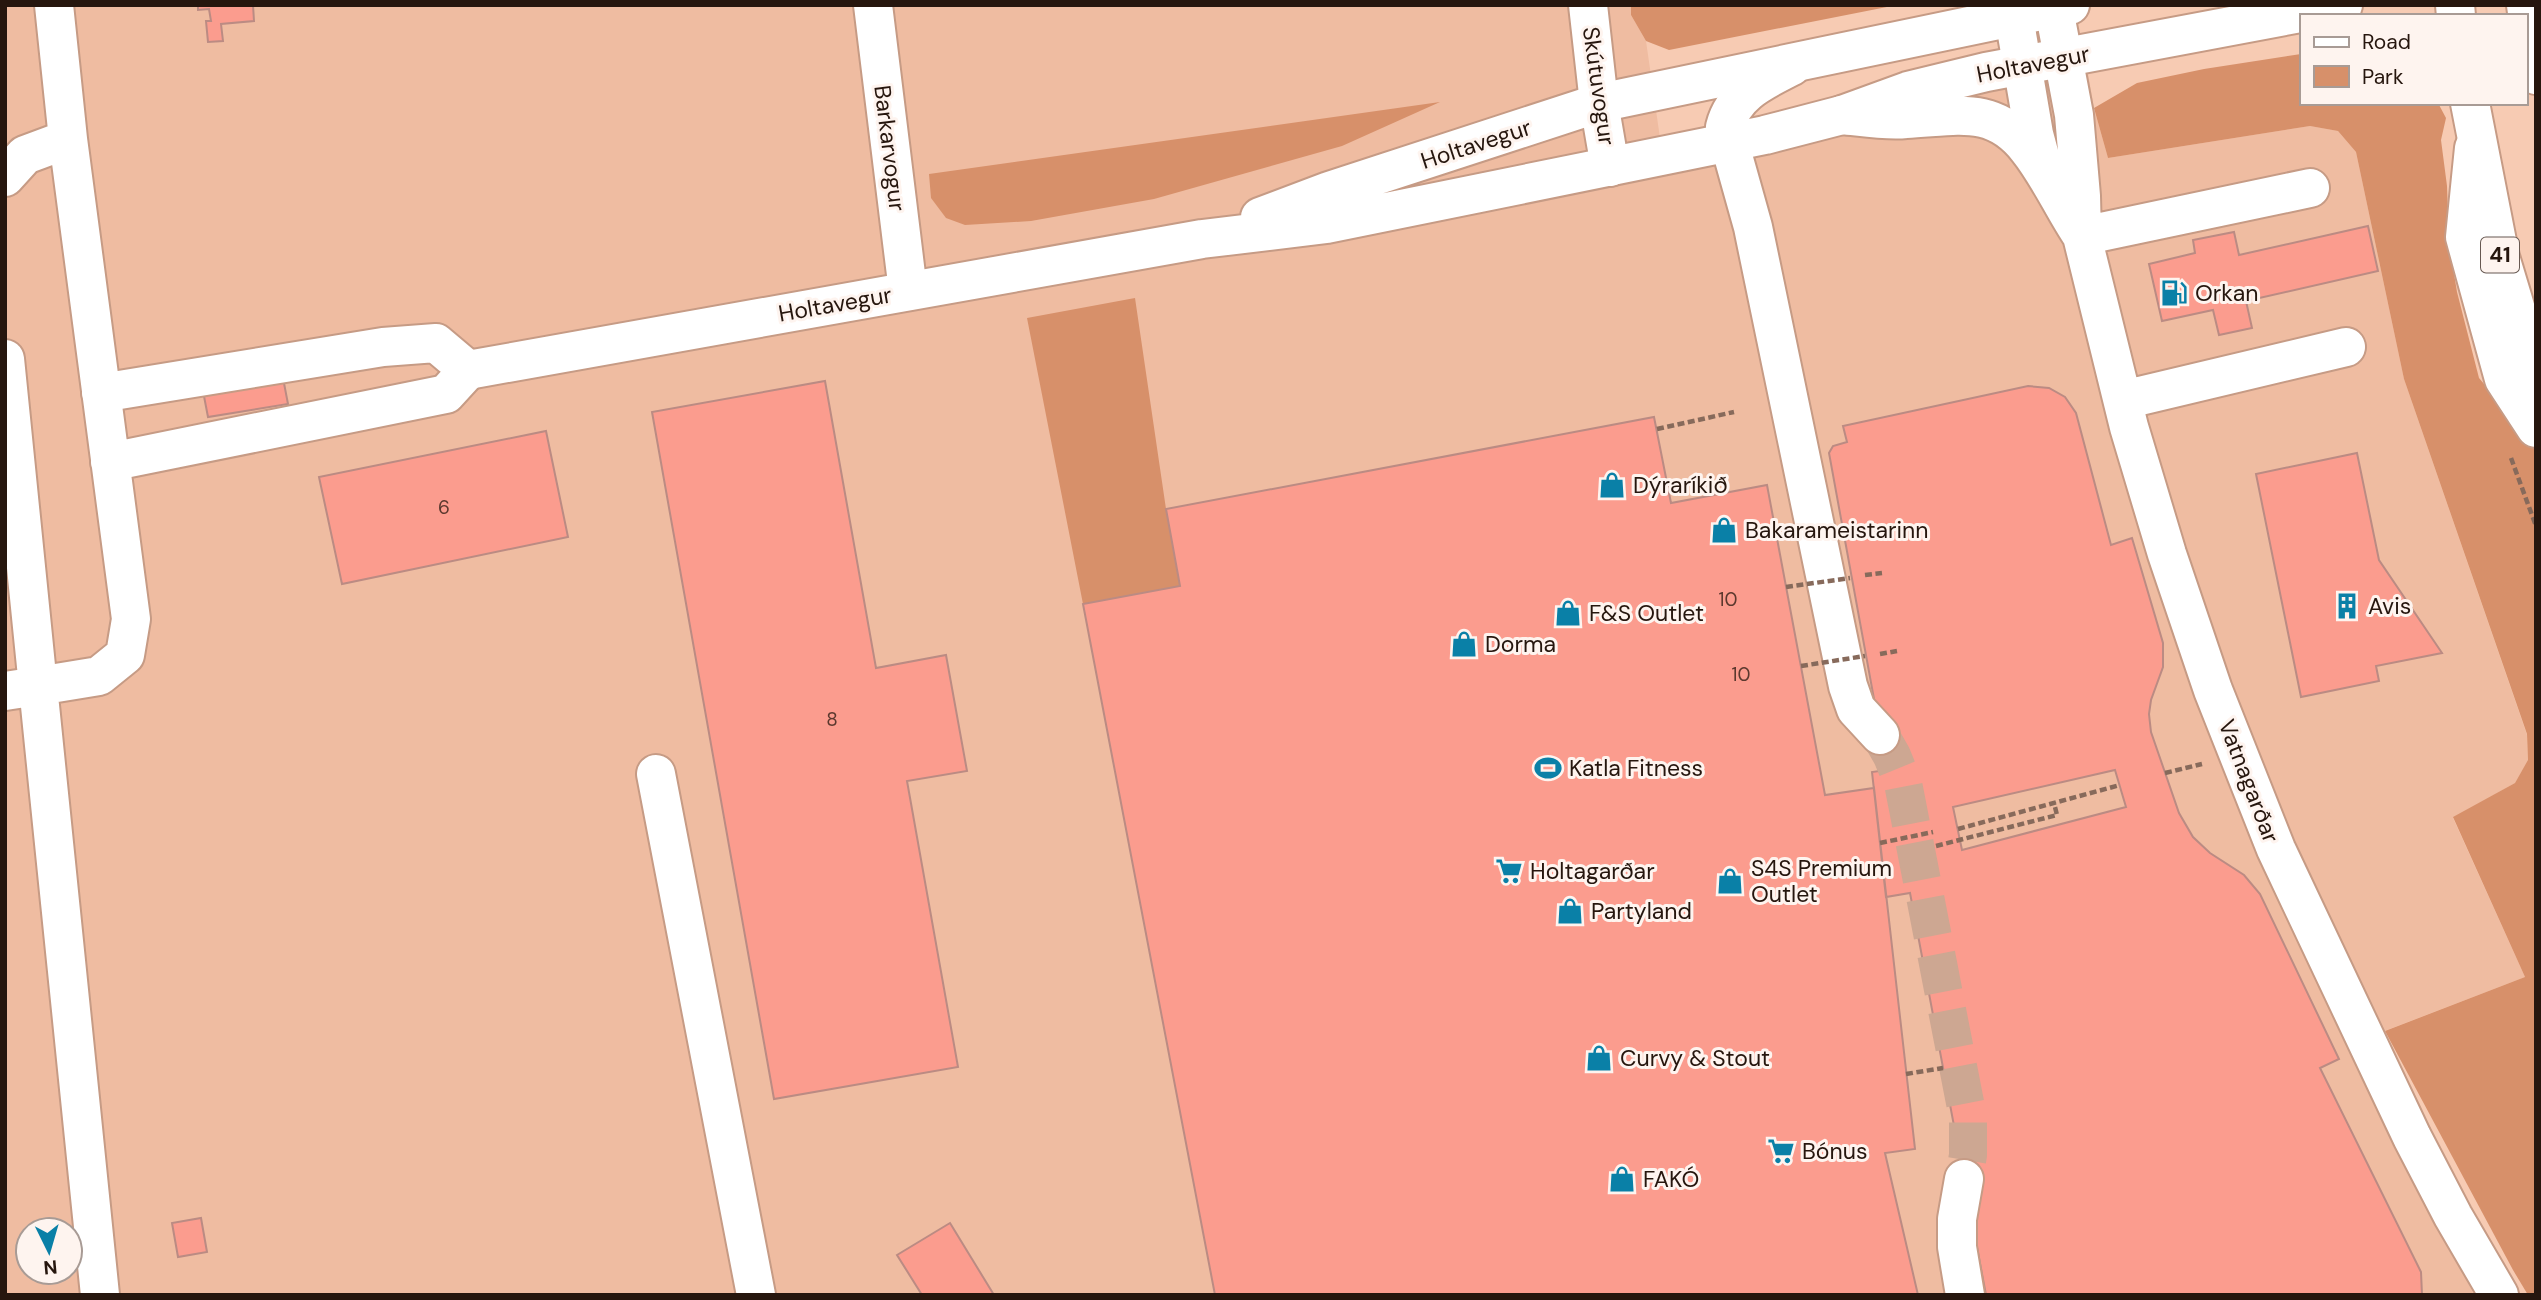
<svg xmlns="http://www.w3.org/2000/svg" width="2541" height="1300" font-family="'DM Sans',sans-serif">
<rect width="100%" height="100%" fill="#f7cbb3"/>
<path fill="#efbca1" fill-rule="evenodd" d="M5,5h1626v10l15,26 15,104 422,-101 11,64 14,50 202,-32 28,5 18,21 48,227 123,356 1,26 -13,22 -62,35 72,159 -172,66 121,252h-2469zM28,1230h42v42h-42z"/>
<path fill="#d7906a" d="M1631,5h266l-228,45 -23,-9 -15,-26z
M2301,54v49h137l8,15 -5,22 6,46 2,57 8,49 22,86 54,64 3,9v844h-8l-15,-25 -128,-239 140,-54 -72,-160 62,-34 13,-23 -1,-26 -123,-355 -48,-227 -18,-21 -28,-5 -202,32 -14,-50 43,-25 67,-14z
M1440,102l-98,44 -188,53 -123,22 -66,4 -19,-7 -15,-20 -2,-24z
M1135,298l31,211 14,77 -97,18 -56,-286z"/>
<path fill="#fb9c8e" stroke="#bb8b83" stroke-width="2" fill-rule="evenodd" d="M198,5h55l1,16 -33,3 2,17 -15,1 -2,-21h5l-2,-12 -11,1z
M2368,226l10,45 -132,30 6,27 -33,7 -6,-25 -51,11 -13,-57 46,-11 -2,-13 41,-8 5,23z
M283,378l5,26 -80,13 -5,-26z
M825,381l51,287 70,-13 21,116 -60,10 51,286 -184,32 -122,-687z
M2028,386l21,2 16,9 11,16 35,132 21,-7 31,105v24l-12,33 -2,14 2,18 28,81 14,24 17,16 34,22 16,19 79,165 -19,9 101,204 1,23h-436l-76,-402 -24,4 -14,-125 15,-2 -58,-317 4,-7 14,-4 -4,-16zM2115,770l11,37 -164,43 -9,-43z
M1654,417l17,86 96,-18 58,310 49,-7 41,361 -30,4 33,142h-703l-132,-691 97,-18 -14,-77z
M546,431l22,106 -226,47 -23,-107z
M2357,453l22,107 63,93 -66,13 3,15 -78,16 -45,-223z
M201,1218l6,34 -29,5 -6,-34z
M950,1223l44,72h-72l-25,-40z"/>
<g fill="none" stroke-linecap="round" stroke-linejoin="round">
<path stroke="#cda792" stroke-width="38" stroke-dasharray="38 19" stroke-linecap="butt" d="M1880,735l12,21 11,27 65,335v37l-4,24"/>
<g stroke="#c69b85" stroke-width="42">
<path id="minor" d="M54,5l14,134 63,480 -6,36 -26,21 -61,10 62,609
M873,5l35,286
M1588,5l11,98 11,64
M2054,9l20,106 7,81 1,40 47,191 38,127 46,136 63,159 136,288 41,79 46,79
M2014,17l20,117 8,30
M1792,66c-29,15 -58,27 -67,61l28,100 95,459 8,23 24,26
M1842,115c21,2 43,6 64,4 49,-2 87,-15 122,30 21,26 35,59 54,87
M2474,148l-9,89 39,142 32,49
M5,177l20,-22 43,-16
M2082,236l228,-48
M5,359l33,327 -33,5
M101,393l282,-46 53,-4 32,27 -22,24 -336,68
M2123,400l223,-53
M656,774l100,521
M1964,1179l-7,40v28l8,48"/>
</g>
<g stroke="#c69b85" stroke-width="42">
<path id="major" d="M2455,5l1,11
M2526,5l10,70
M2470,103l30,154 36,119
M1260,217l69,-26 270,-88 471,-98
M468,370l734,-131 125,-15 438,-89 77,-20 66,-24 78,-19 357,-67"/>
</g>
<path stroke="#876a5b" stroke-width="4.5" stroke-dasharray="7 3.5" stroke-linecap="butt" d="M2405,15v1
M1657,429l77,-17
M2511,458l25,68
M1865,575l17,-2
M1880,654l17,-3
M2165,773l37,-9
M1958,829l162,-44
M1880,843l53,-11
M1936,846l121,-31 -3,-12
M1906,1074l37,-6"/>
<use href="#minor" stroke="#fff" stroke-width="38"/>
<use href="#major" stroke="#fff" stroke-width="38"/>
<path stroke="#876a5b" stroke-width="4.5" stroke-dasharray="7 3.5" stroke-linecap="butt" d="M1786,587l64,-9
M1801,666l64,-10"/>
</g>
<defs>
<g id="fuel-bare" transform="scale(2.1)"><path d="M-5.5-6h7V0h2V4h1.3V-2.5L3-4.5l.8-.8L6-3V5H2.5V1h-1V6h-7ZM-4.2-4.7v3.2H.2V-4.7Z" fill="#0a80a7" stroke="#fef4ef" stroke-width="2.5" paint-order="stroke"/></g>
<g id="shop-bare" transform="scale(2.1)"><path d="M-5-2.5h2.3a2.7 3.5 0 0 1 5.4 0H5L5.5 6h-11ZM-1.5-2.5h3a1.5 2.3 0 0 0-3 0Z" fill="#0a80a7" stroke="#fef4ef" stroke-width="2.5" paint-order="stroke"/></g>
<g id="building-bare" transform="scale(2.1)"><path d="M-4-6H4V6H1V3H-1V6H-4ZM-2.5-4.3h1.7v1.8h-1.7ZM.8-4.3h1.7v1.8H.8ZM-2.5-1h1.7V.8h-1.7ZM.8-1h1.7V.8H.8Z" fill="#0a80a7" stroke="#fef4ef" stroke-width="2.5" paint-order="stroke"/></g>
<g id="stadium-bare" transform="scale(2.1)"><path d="M0-5a6.5 5 0 1 0 0 10a6.5 5 0 1 0 0-10ZM-3.5-1.8h7v3.6h-7Z" fill="#0a80a7" stroke="#fef4ef" stroke-width="2.5" paint-order="stroke"/></g>
<g id="supermarket-bare" transform="scale(2.1)"><path d="M-6-5.5h2.5l.6 2H6L4.5 2H-2.5L-4.4-4H-6ZM-1.5 3.2a1.3 1.3 0 1 0 .1 0ZM3 3.2a1.3 1.3 0 1 0 .1 0Z" fill="#0a80a7" stroke="#fef4ef" stroke-width="2.5" paint-order="stroke"/></g>
</defs>
<g fill-rule="evenodd">
<use href="#fuel-bare" x="2174" y="293"/>
<use href="#shop-bare" x="1612" y="485"/>
<use href="#shop-bare" x="1724" y="530"/>
<use href="#building-bare" x="2347" y="606"/>
<use href="#shop-bare" x="1568" y="613"/>
<use href="#shop-bare" x="1464" y="644"/>
<use href="#stadium-bare" x="1548" y="768"/>
<use href="#supermarket-bare" x="1509" y="871"/>
<use href="#shop-bare" x="1730" y="881"/>
<use href="#shop-bare" x="1570" y="911"/>
<use href="#shop-bare" x="1599" y="1058"/>
<use href="#supermarket-bare" x="1781" y="1151"/>
<use href="#shop-bare" x="1622" y="1179"/>
</g>
<g text-anchor="middle" stroke-width="6" stroke-linejoin="round" paint-order="stroke">
<g font-size="19" fill="#5b382e">
<text x="444" y="514">6</text>
<text x="1728" y="606">10</text>
<text x="1741" y="681">10</text>
<text x="832" y="726">8</text>
</g>
<rect fill="#fef4ef" stroke="#675952" stroke-width="2" x="2481" y="237.5" width="38" height="35" rx="5"/>
<g font-size="21" font-weight="bold" fill="#26160e">
<text x="2500" y="262">41</text>
</g>
<g font-size="23" fill="#26160e" stroke="#fef4ef">
<text transform="translate(2033 64) rotate(-11)" y="8">Holtavegur</text>
<text transform="translate(1599 86) rotate(82)" y="8">Skútuvogur</text>
<text transform="translate(1476 144) rotate(-18)" y="8">Holtavegur</text>
<text transform="translate(890 148) rotate(83)" y="8">Barkarvogur</text>
<text transform="translate(835 304) rotate(-10)" y="8">Holtavegur</text>
<text transform="translate(2249 781) rotate(69)" y="8">Vatnagarðar</text>
</g>
<g font-size="23" fill="#26160e" stroke="#fef4ef" text-anchor="start">
<text x="2195" y="301">Orkan</text>
<text x="1633" y="493">Dýraríkið</text>
<text x="1745" y="538">Bakarameistarinn</text>
<text x="2368" y="614">Avis</text>
<text x="1589" y="621">F&amp;S Outlet</text>
<text x="1485" y="652">Dorma</text>
<text x="1569" y="776">Katla Fitness</text>
<text x="1751" y="876">S4S Premium<tspan x="1751" dy="26">Outlet</tspan></text>
<text x="1530" y="879">Holtagarðar</text>
<text x="1591" y="919">Partyland</text>
<text x="1620" y="1066">Curvy &amp; Stout</text>
<text x="1802" y="1159">Bónus</text>
<text x="1643" y="1187">FAKÓ</text>
</g>
</g>
<rect width="2541" height="1300" fill="none" stroke="#26160e" stroke-width="14"/>
<rect x="2300" y="14" width="228" height="91" fill="#fef4ef" stroke="#a89b95" stroke-width="2"/>
<rect x="2314" y="37" width="35" height="10" fill="#ffffff" stroke="#a89b95" stroke-width="2"/>
<text x="2362" y="49" font-size="21" fill="#26160e">Road</text>
<rect x="2314" y="66" width="35" height="21" fill="#d7906a" stroke="#a89b95" stroke-width="2"/>
<text x="2362" y="84" font-size="21" fill="#26160e">Park</text>
<g transform="translate(49 1251) rotate(175)"><circle r="33" fill="#fef4ef" stroke="#a89b95" stroke-width="2"/>
<path d="M0-5L12 26L0 18L-12 26Z" fill="#0a80a7"/>
<text y="-10" font-size="19" font-weight="bold" text-anchor="middle" fill="#26160e">N</text>
</g>
</svg>
